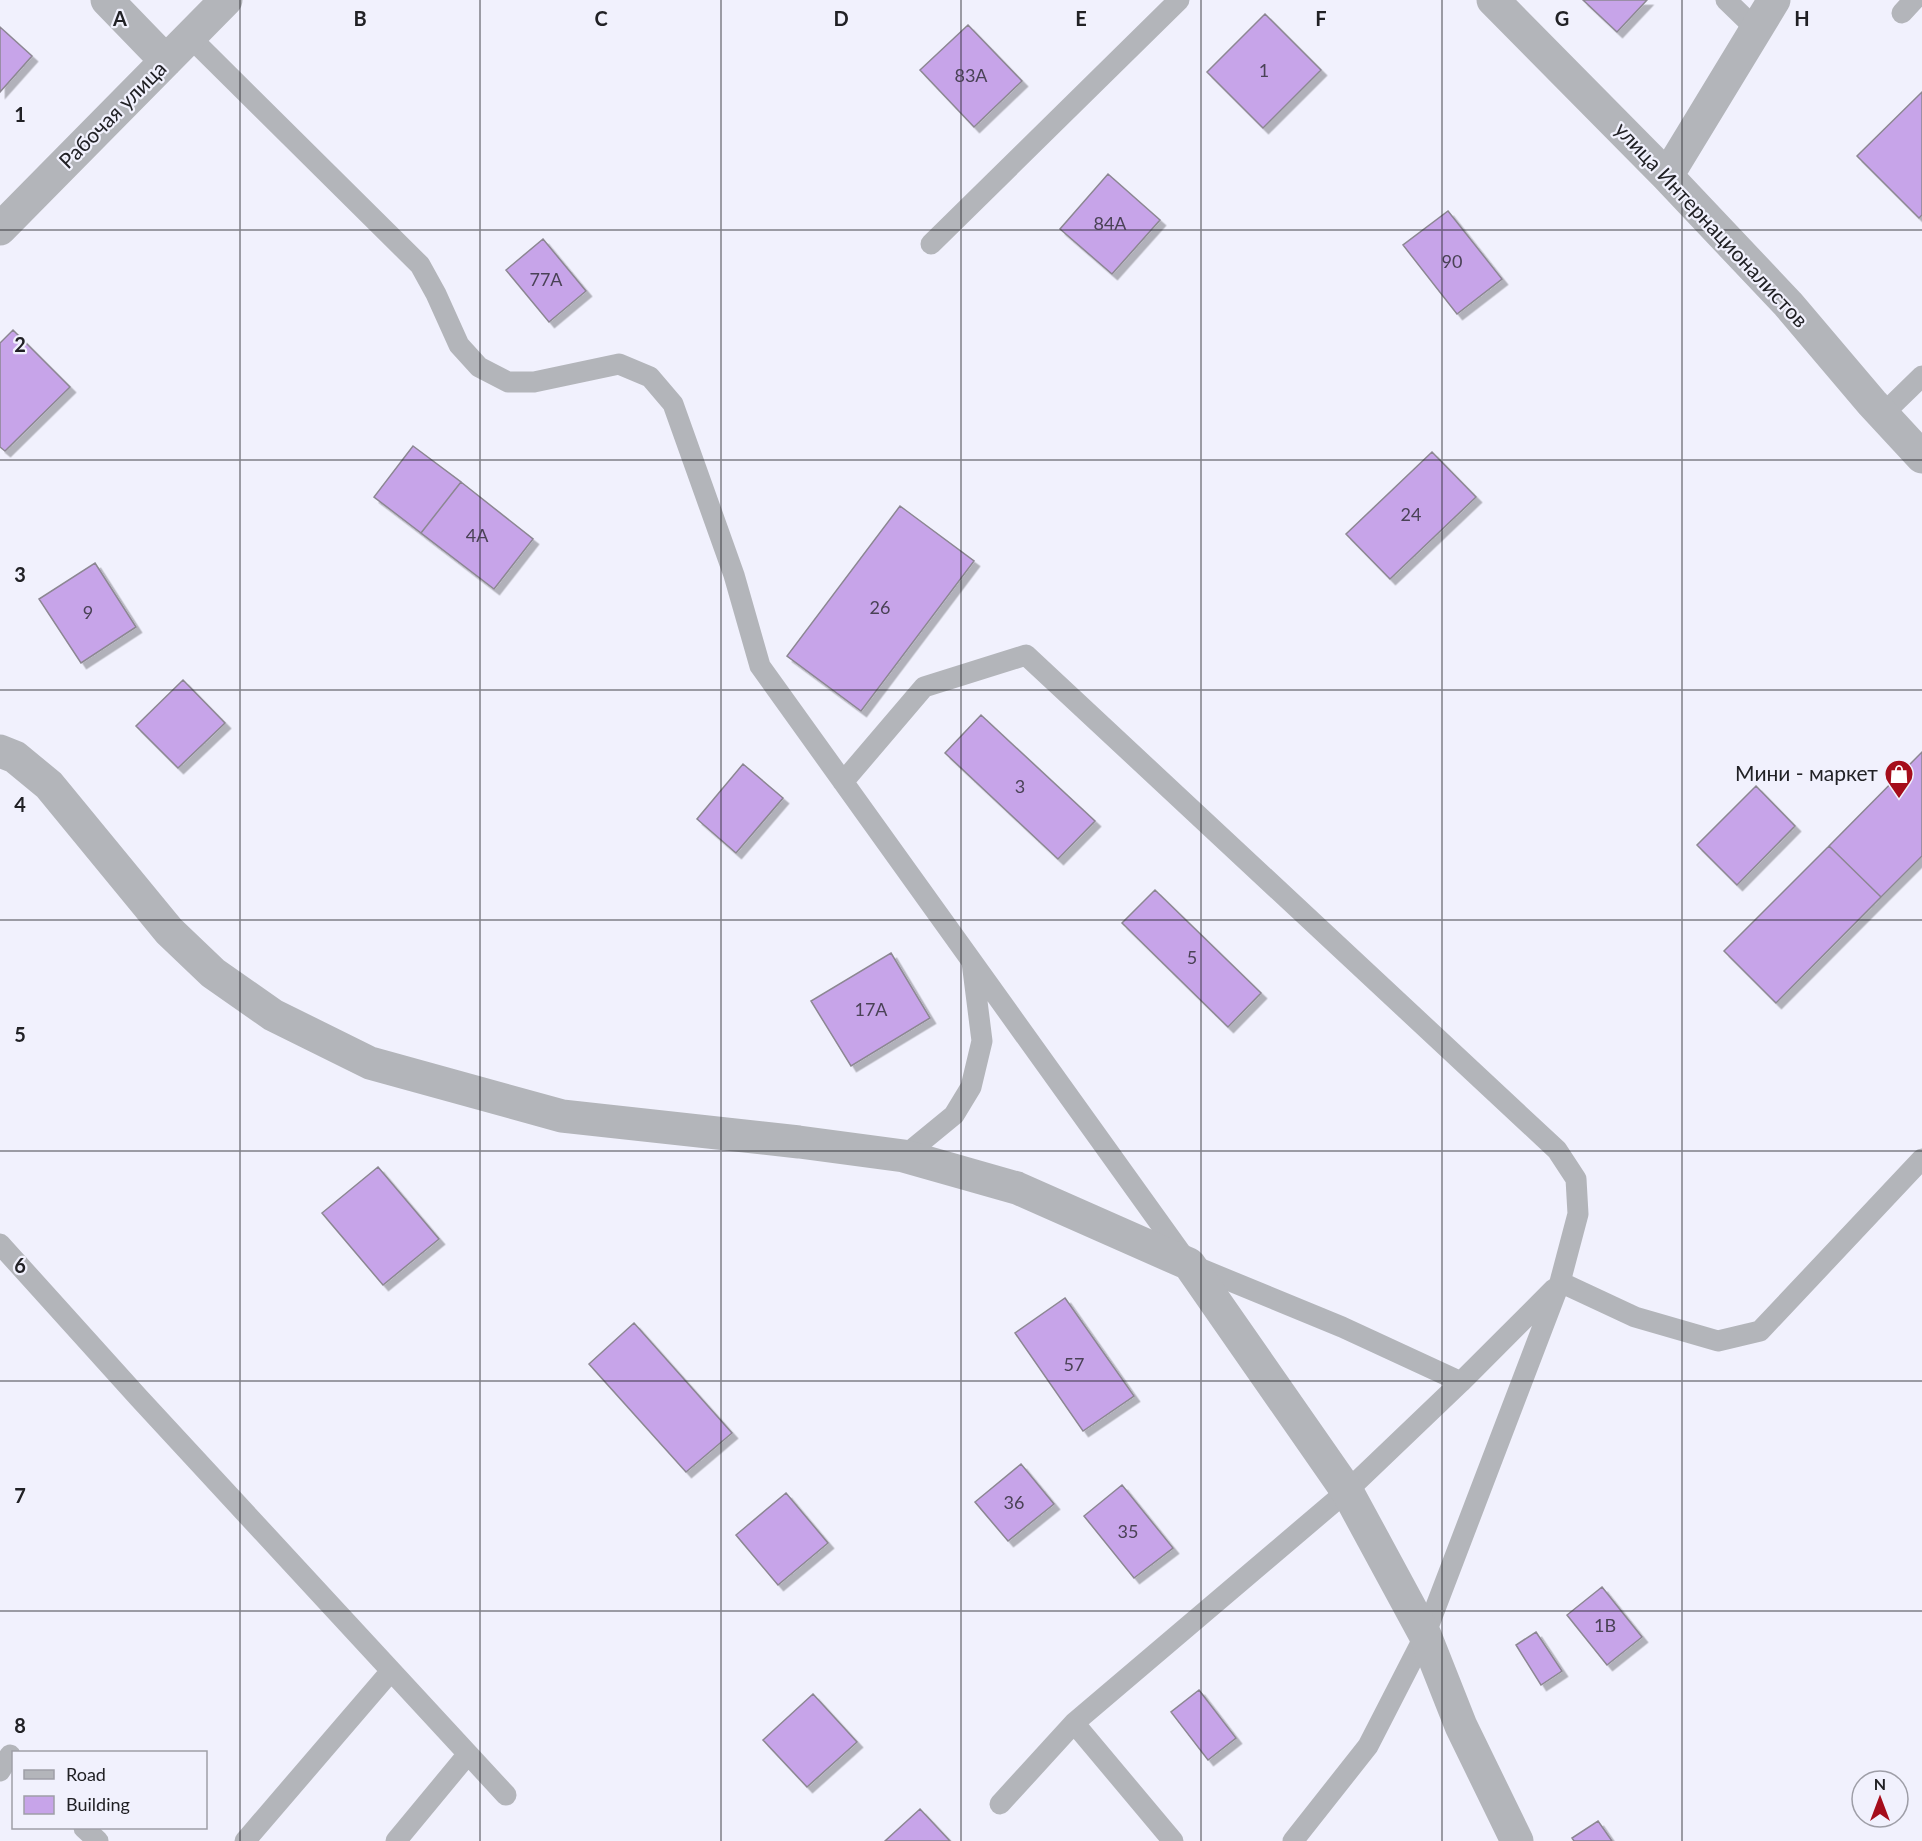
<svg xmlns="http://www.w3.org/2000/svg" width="1922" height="1841" font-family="Lato,sans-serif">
<defs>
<filter id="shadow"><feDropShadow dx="5.5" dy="5.5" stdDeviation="0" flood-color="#0004"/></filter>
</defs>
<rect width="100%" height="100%" fill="#f1f1fd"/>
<path fill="#c7a4e9" stroke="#8c8792" stroke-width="1.5" filter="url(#shadow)" d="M1583,0h64l-30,32z
M1265,14l56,56 -58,58 -56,-56z
M968,25l54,56 -48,46 -54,-57z
M0,27l32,29 -32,36z
M1922,92v123l-3,3 -62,-62z
M1108,174l52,46 -48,54 -52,-45z
M1448,211l54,68 -45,35 -54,-69z
M543,239l43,52 -37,31 -43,-52z
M13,330l57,57 -65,64 -5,-4v-104z
M413,446l48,36 -40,51 -47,-36z
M1432,452l44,45 -86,82 -44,-45z
M461,482l72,57 -39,50 -73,-56z
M900,506l74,55 -113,150 -74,-55z
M95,563l41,64 -55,36 -42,-64z
M183,680l42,43 -47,45 -42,-42z
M981,715l114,106 -37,38 -113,-106z
M1922,752v104l-41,41 -52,-51z
M743,764l40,34 -47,55 -39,-34z
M1756,786l39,40 -58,59 -40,-40z
M1829,846l52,51 -105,106 -52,-52z
M1155,890l106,103 -33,34 -106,-104z
M891,953l39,65 -79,48 -40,-65z
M378,1167l61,72 -56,46 -61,-72z
M1065,1298l69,98 -51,35 -68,-98z
M634,1323l98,110 -46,39 -97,-108z
M1021,1464l33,40 -46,37 -33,-39z
M1122,1485l51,63 -39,30 -50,-62z
M786,1493l42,50 -50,42 -42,-50z
M1602,1587l40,50 -35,28 -40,-50z
M1536,1632l26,39 -21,14 -25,-40z
M1199,1690l37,48 -28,22 -37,-48z
M813,1694l44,48 -50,45 -44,-47z
M920,1809l30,32h-65z
M1598,1821l14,20h-38l-2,-3z"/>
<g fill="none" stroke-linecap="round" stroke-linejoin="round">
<path stroke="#b3b5ba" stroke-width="21" d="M1726,0l30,29
M1902,13l12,-13
M190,37l230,228 16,29 23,51 20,22 29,15h26l85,-18 31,13 23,27 61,171 26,91 429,598 153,63 119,55
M931,244l248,-244
M1882,415l40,-39
M843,782l81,-95 102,-32 531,495 19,29 2,35 -18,68 -135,353 -57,111 -75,95
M904,1156l50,-41 17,-28 11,-46 -10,-79
M0,1244l139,154 367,397
M1560,1282l75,35 83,24 42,-10 162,-172
M1074,1723l99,118
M0,1771l10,-16
M1000,1804l74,-81 273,-232 114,-109 93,-93
M84,1828l14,13
M245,1841l146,-170
M396,1841l72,-87"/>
<path stroke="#b3b5ba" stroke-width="33" d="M107,0l59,61
M1493,0l174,176 121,128 84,99 50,54
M1667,176l107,-176
M0,229l226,-229
M0,751l15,6 34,28 120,146 44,42 60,42 97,48 192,53 237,26 105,14 113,32 172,76 158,227 78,144 36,91 56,115"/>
</g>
<path fill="none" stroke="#212125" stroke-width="1.5" stroke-opacity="0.55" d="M240,0v1841M480,0v1841M721,0v1841M961,0v1841M1201,0v1841M1442,0v1841M1682,0v1841M0,230h1922M0,460h1922M0,690h1922M0,920h1922M0,1151h1922M0,1381h1922M0,1611h1922"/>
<defs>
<g id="shop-pin" transform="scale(1.5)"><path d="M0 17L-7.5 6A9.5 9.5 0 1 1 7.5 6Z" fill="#a50d1b" stroke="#f1f1fd"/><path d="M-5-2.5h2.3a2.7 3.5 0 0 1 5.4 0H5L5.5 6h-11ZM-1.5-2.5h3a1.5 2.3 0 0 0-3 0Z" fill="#fff"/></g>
</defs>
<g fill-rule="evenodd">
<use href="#shop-pin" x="1899" y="774"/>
</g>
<g text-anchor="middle" stroke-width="4.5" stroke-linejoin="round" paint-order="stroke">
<g font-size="18" fill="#4a4256">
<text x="1264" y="77">1</text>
<text x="971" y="82">83А</text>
<text x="1110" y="230">84А</text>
<text x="1452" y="268">90</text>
<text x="546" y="286">77А</text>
<text x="1411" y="521">24</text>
<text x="477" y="542">4А</text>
<text x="880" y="614">26</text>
<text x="88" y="619">9</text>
<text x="1020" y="793">3</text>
<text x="1192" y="964">5</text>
<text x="871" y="1016">17А</text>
<text x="1074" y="1371">57</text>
<text x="1014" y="1509">36</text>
<text x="1128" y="1538">35</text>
<text x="1605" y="1632">1В</text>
</g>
<g font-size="21" fill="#212125" stroke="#f1f1fd">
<text transform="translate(113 115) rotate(-45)" y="7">Рабочая улица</text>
<text transform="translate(1711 225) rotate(47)" y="7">улица Интернационалистов</text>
</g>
<g font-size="21" fill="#212125" stroke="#f1f1fd" text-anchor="end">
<text x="1878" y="781">Мини - маркет</text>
</g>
</g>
<g font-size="20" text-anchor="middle" font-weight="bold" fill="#212125" stroke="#f1f1fd" stroke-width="4.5" stroke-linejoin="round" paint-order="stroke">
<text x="120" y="26">A</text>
<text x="360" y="26">B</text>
<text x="601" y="26">C</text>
<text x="841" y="26">D</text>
<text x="1081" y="26">E</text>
<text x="1321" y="26">F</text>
<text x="1562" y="26">G</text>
<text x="1802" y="26">H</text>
<text x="20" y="122">1</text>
<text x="20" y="352">2</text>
<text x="20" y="582">3</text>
<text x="20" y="812">4</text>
<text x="20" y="1042">5</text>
<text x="20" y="1273">6</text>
<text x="20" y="1503">7</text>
<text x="20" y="1733">8</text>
</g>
<rect x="12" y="1751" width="195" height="78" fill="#f1f1fd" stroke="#9e9ea7" stroke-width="1.5"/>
<rect x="24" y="1770" width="30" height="9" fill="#b3b5ba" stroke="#9e9ea7" stroke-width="1.5"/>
<text x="66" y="1781" font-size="18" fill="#212125">Road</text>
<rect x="24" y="1796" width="30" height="18" fill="#c7a4e9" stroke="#9e9ea7" stroke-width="1.5"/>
<text x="66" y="1811" font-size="18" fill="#212125">Building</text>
<g transform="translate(1880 1799)"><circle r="28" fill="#f1f1fd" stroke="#9e9ea7" stroke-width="1.5"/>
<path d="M0-4.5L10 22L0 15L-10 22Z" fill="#a50d1b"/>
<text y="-9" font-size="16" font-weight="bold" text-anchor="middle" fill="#212125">N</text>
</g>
</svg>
